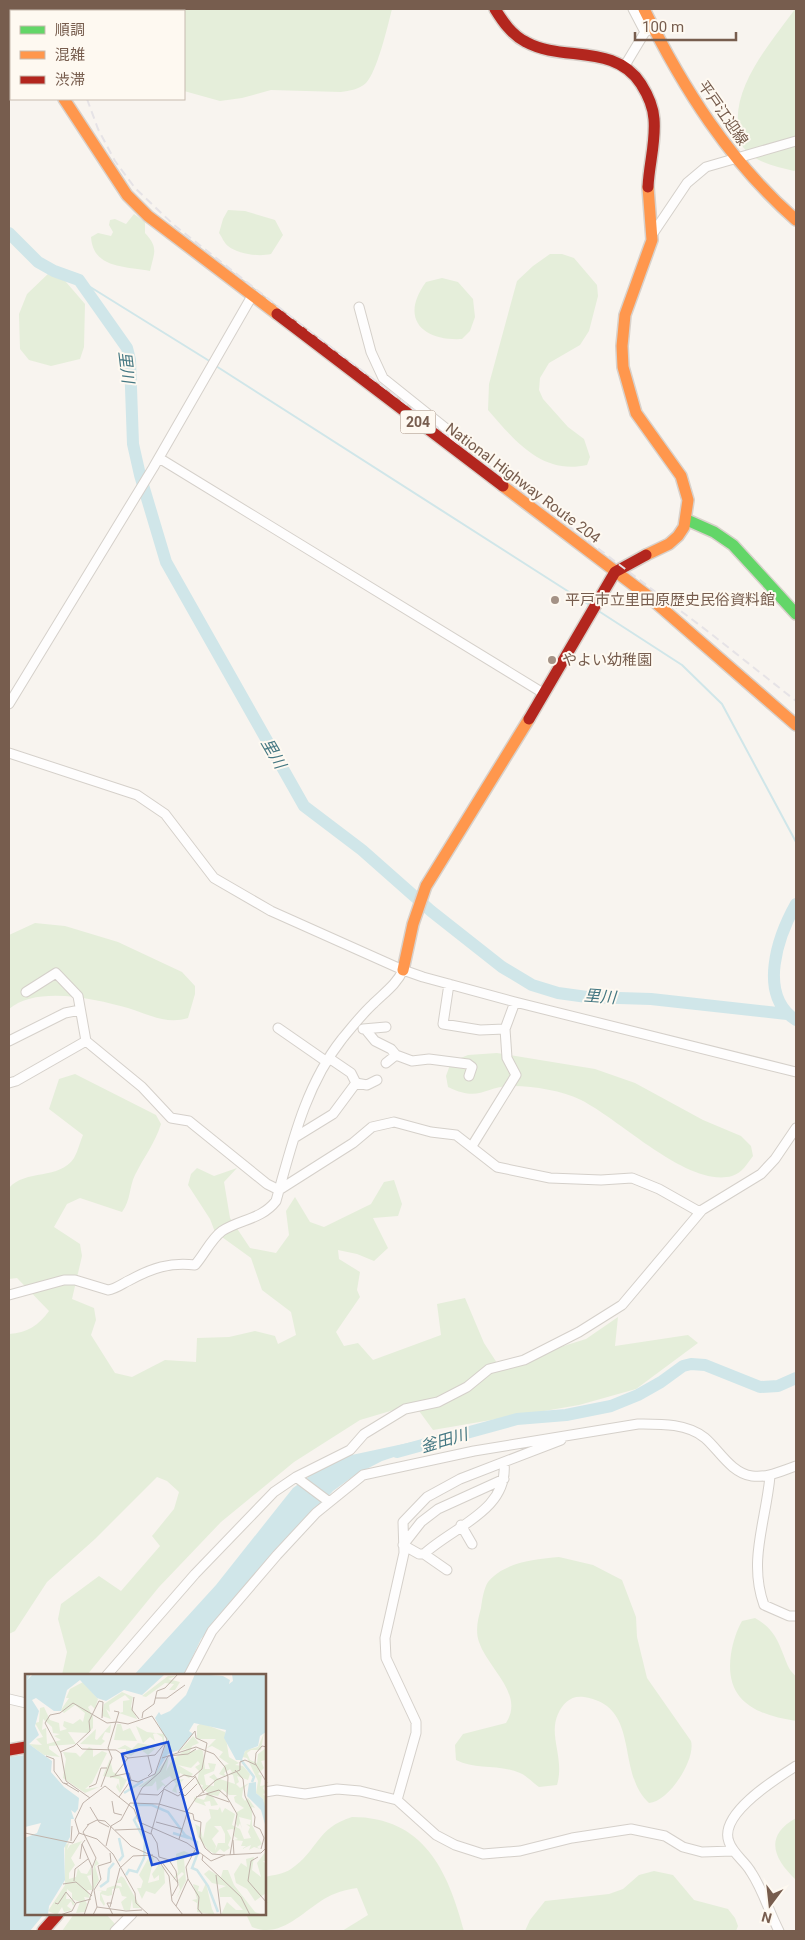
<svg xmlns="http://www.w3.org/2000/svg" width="805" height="1940" font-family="Roboto,'Noto Sans JP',sans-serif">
<rect width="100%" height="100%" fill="#f8f4ef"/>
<path fill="#e5eeda" d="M117,9h275c-4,16 -15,63 -26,74 -6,6 -17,8 -25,9l-70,-2 -29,8 -22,3 -36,-10v-80h-68z
M795,9l1,161 -2,1c-18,-5 -39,-8 -51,-24 -3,-4 -3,-11 -4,-15 -9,-45 32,-89 56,-123z
M228,210l17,1 30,9 8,15 -12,19c-13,3 -33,0 -43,-8 -4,-3 -6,-9 -9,-13l4,-14z
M134,214l11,8v11c14,15 9,20 5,38 -24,-5 -57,-2 -59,-34l7,-4 13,3 2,-4 -4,-7 1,-5 5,-1 11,5z
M550,254h12l12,4 23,27 1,11 -9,35 -9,14 -31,18 -9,15 -1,12 4,9 25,28 16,12 6,18 -3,8c-45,10 -72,-24 -99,-55l1,-26 28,-103 16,-15z
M50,272l10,3 25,29 -1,43 -4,12 -29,7 -22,-6 -9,-11 -1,-35 8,-20z
M442,278l16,4 15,17 2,18 -5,14 -8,8c-39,2 -63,-20 -36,-57z
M35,923l30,3 53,16 64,30 13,14v8l-7,24c-22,7 -40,-4 -60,-10 -32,-9 -91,-23 -119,1v-74z
M497,1053l98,16 40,14 68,37 38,16 10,10 2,10c-6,8 -11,17 -21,20 -44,12 -111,-56 -151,-76 -18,-9 -47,-14 -67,-14 -31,0 -33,17 -66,1l-2,-11 5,-14 17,-7z
M75,1074l81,41 5,9c-6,19 -17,33 -26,51 -6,12 -4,25 -13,37l-42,-14 -13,6 -13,23 26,17 2,12 -10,43 22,9 2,12 -5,15 24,38 17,4 33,-17 31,2 1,-24 32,-1 26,-6 20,5 3,8 18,-9 -5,-23 -29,-22 -11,-32 -36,-26 -5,-13 -22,-34 3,-11 6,-6 17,8 23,-8 -13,14 6,36 20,30 26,5 13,-18 -3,-24 9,-14 15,25 14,5 47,-23 13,-22 10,-2 8,24 -4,12 -25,2 15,30 -14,13 -17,-7 -19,-4 1,9 21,13 -3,18 3,7 -24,35 8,14 14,-3 15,17 68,-25 -4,-31 28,-6 19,45 15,23 87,-27 32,-22 -3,29 73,-11 10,8 -62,46 -57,16 -146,25 -19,-26 -54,16 -66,42 -73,60 -62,65 -72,88h-25l5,-23 -9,-33 3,-15 38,-28 22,15 39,-45 -8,-10 22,-27 5,-17 -12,-11 -10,-4 -62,62 -48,43 -32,49 -6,3v-300c18,-1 30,-9 40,-23l-32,-33 -8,1v-91c16,-19 51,-8 65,-30 4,-7 6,-16 9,-23l-34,-26 10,-30z
M559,1557l34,8 29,15 14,37 1,20 10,41 44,63c5,18 -22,61 -42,62 -34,-31 -7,-97 -65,-106 -13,-2 -21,6 -26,17 -10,22 7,44 -1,71l-18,2c-6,-4 -12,-11 -19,-14 -21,-9 -44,-3 -64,-13l-1,-15 8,-11 43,-11c19,-29 -18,-54 -27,-81 -4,-12 -1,-23 2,-34 1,-8 3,-20 7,-26 16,-20 48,-23 71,-25z
M755,1618c23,13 24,28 34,50 2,4 6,7 7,9 3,7 0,35 0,44 -40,-6 -72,-20 -65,-67 2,-12 5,-22 11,-33z
M352,1817c72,0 96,54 112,114h-122l26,-16 -11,-27c-13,2 -23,5 -33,11 -23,14 -44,40 -72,28l-6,-13h19v-37c8,-2 19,-3 26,-8 27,-18 25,-41 61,-52z
M796,1818v62c-23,-22 -32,-44 0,-62z
M654,1871l19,4 21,25 34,9 7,9 3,8 -2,5h-211l5,-11 15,-19 64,-7 14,-5 16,-14z
M74,1914h32l9,10 2,7h-55z"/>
<path fill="#d0e6e9" d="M417,1441l-8,11 -27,9 -27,14 -22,16 -66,71 -66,77 -17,36h-50l82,-90 77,-97 40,-29z
M26,1755v159h18l-14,17h-21v-174z"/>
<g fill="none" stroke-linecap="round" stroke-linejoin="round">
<path stroke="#d0e6e9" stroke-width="2" d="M79,280l132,82
M216,366l375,240
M597,610l85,55 40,39 74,138"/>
<path stroke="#d0e6e9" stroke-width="12" d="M21,11v-2
M9,88l2,-6
M9,233l29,29 16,9 25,9 48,68 3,12 3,84 7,31 26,87 138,244 58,44 69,61 71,56 30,18 26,8 29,4 64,2 136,15
M796,904c-18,32 -39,91 0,116
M397,1452l120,-33 49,-4 45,-9 27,-11 23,-13 22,-16 8,-2 14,1 55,22 18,-1 18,-8"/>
<g stroke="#d5d0ca" stroke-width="11">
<path id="street" d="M633,9l12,23
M54,11l3,-2
M624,67l21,-35 8,-4
M654,232l33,-49 19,-16 90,-26
M359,307l12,45 12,26 70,56 2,5 -2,9
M159,458l384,235
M9,704l144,-236 99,-172
M9,753l128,42 28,19 49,64 57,33 132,59 20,7 92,25 281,70
M449,984l-6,40 37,6 25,-1 10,-27
M26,992l30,-19 22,23 8,45 56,46 29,31 18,3 78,63 12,6
M278,1028l49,34
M363,1029l23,-2
M366,1030l9,11 16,8 5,6 -10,8
M9,1041l56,-28 15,-3
M396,1055l16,6 17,-2 39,5 4,3 -3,9
M9,1083l7,-2 70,-40
M356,1083l11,2 10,-5
M294,1138l39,-24 23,-31 -5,-10 -22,-15
M472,1146l44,-71 -9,-17 -2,-29
M279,1190l74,-47 19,-16 22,-5 37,10 25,3 41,32 53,11 51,2 31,-2 27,11 39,22 4,-1
M9,1295l55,-15h11l33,10c8,-1 15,-7 22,-10 22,-12 40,-18 65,-15 9,-10 16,-26 27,-34 18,-12 39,-11 54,-30 16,-57 29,-115 66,-162 10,-12 20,-25 31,-35 11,-11 24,-20 30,-34
M504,1463c5,47 -51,64 -80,91h-5l-16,-9 18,-23 17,-13 66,-30
M770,1476c-4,45 -22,85 -6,129l25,11h7
M296,1477l32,24
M461,1525l11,19
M424,1554l23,16
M107,1675l88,-101 79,-82 22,-15 54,-27 14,-16 41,-25 33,-7 29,-15 22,-18 35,-9 55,-28 43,-27 80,-95 59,-36 14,-15 21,-31
M189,1675l23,-44 65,-76 39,-42 47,-38 111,-24 164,-27c21,0 49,-1 67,14 14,12 26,35 47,38 16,2 29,-5 44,-10
M9,1699l17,4
M265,1792l12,-2 28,4 32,-5 23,2 37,9 39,35 19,10 28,9 37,-3 52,-13 59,-9 34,7 18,11 19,5 31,-1
M397,1800l19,-67v-11l-30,-64 -1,-20 19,-85 -1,-31 24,-25 33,-18 101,-39
M115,1931l17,-17
M779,1931c-10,-19 -16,-41 -28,-59 -6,-11 -18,-18 -22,-30 -11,-28 48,-64 67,-76"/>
</g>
<g stroke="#d8d1cb" stroke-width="14">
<path id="fast" d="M9,32l2,2
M687,520l27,12 19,13 63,69"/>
</g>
<g stroke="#d8d1cb" stroke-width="14">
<path id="slow" d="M644,9c39,79 85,152 152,211
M64,99l63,96 21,21 129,98
M503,486l145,110 148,129
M646,555l23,-11 9,-8 6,-9 4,-27 -7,-24 -45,-63 -13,-46 -1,-21 3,-31 27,-75 -4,-53
M403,970l10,-46 13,-38 103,-167"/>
</g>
<g stroke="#d8d1cb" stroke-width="14">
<path id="jam" d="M495,9c8,13 17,26 31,33 36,20 89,1 115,42 7,11 12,21 13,35 2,23 -5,45 -6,68
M277,314l226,172
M529,719l86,-147 31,-17
M9,1750l17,-3
M43,1931l15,-17"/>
</g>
<use href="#street" stroke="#fefdfd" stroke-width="9"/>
<use href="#fast" stroke="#63d668" stroke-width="11"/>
<use href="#slow" stroke="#ff974d" stroke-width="11"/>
<use href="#jam" stroke="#b3261e" stroke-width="11"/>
<path stroke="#e6e3e6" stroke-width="2" stroke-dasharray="8 5" stroke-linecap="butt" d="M48,9l2,2
M87,99l11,30 17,32 20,27 39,37 125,98 411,310 86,68"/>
</g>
<g fill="#a49286" stroke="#fef9f1" stroke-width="2">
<circle cx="555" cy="600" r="5"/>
<circle cx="552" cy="660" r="5"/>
</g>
<g text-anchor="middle" stroke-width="4" stroke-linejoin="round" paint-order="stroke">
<rect fill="#fef9f1" stroke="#a08c7f" stroke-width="1" x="400.5" y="410.5" width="35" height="23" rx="4"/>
<g font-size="14" font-weight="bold" fill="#775d4e">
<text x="418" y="427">204</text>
</g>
<g font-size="15" fill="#775d4e" stroke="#fef9f1">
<text transform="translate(723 113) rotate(55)" y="5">平戸江迎線</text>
<text transform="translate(523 483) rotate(37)" y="5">National Highway Route 204</text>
</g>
<g font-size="15" fill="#775d4e" stroke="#fef9f1" text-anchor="start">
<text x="565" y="605">平戸市立里田原歴史民俗資料館</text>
<text x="562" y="665">やよい幼稚園</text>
</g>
<g font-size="16" font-style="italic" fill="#447782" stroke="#fef9f1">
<text transform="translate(127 367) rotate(83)" y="6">里川</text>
<text transform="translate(274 753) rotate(60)" y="6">里川</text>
<text transform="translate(600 996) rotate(4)" y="6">里川</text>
<text transform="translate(444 1440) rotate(-16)" y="6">釜田川</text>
</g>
</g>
<g transform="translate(25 1674)">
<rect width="241" height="241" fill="#f8f4ef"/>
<path d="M143,2h8l-8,3 12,3 -5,8h-6l5,-6 -9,-1 -19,14 -4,-1zM58,8l15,17 -3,10 -4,-4 -3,2 5,10v11l-5,5 -20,-1 8,12 -27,2v3l11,8 -16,-2 -15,-11 13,1 -6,-6 7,-2 -8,-14 4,-1 1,-14 4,-1 6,13 9,3 1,8 7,-2 -4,-3 1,-5 9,3 7,-5 3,3 2,-9 -10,-8 -11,8 -3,-3 8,-12h-3l4,-9zM18,45l9,8 1,6 7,1 -6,2 7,4 -14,4 -1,-16 -4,2zM97,18l11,5 -2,9 6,13 -18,-6 4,-1v-11l7,-1 -5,-5 -16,10 1,7 -4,-3 5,10 -9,-3 2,-12zM176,49l24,9 4,25 10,6 -4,2 8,1 7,8 -2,6 -11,-4 2,6 -3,2 4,4 9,-5 -6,6 -1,8 3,4 3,-3 7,10 -3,-1v18l10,19 -5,3 3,2 -6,-2 -5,3 2,-5 -9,4 4,-3h-5l2,-5 -9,-1 4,-1 -4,-3 1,-6 -3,-1 -5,1 4,8 -3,7 2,3 -6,4 -4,-3 -5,5 -7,-4 -10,-13 -3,-13 5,3 3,12 3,-16 5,-5 -2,-9 9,1 2,-3 2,6 3,-5 10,6 -3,11 8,4 4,10 7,-1 -3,-6 2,-5 -4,-3 4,1 1,-5 -12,-3 3,12 -2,-6 -2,4 -2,-3 1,-12 7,-4 -9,-6 -1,-5 3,-2h-8l-7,-6 -4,7 -6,-1 6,10 -7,1 -1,-5 -6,1 2,4 -11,-4 -1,-5 10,3 4,-7 -6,-5 1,-3 -6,-1 2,-13 -4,-4 5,-3 -2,-3 -7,7 -13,-3 15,9 -4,4 -9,-5 -3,7 7,-1 -8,9 1,5 -5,-2 4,-7 -6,-8 -9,5 8,8 -6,-4 -6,6 -1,-10 -4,5 -14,1 13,-9 18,-21 -3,14 6,-11 16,-12 -8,3 13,-15 6,7 -7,3 -2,6 10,-3 3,2 2,18h5l-2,-6 8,1 -2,7 -10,4 2,10 8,1v-6l-5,-3 5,-3 3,4 18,6 -2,-9 -4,-1 3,-2 -2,-3 -6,4 2,4 -7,-3 6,-9 4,-1 -10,-7 4,-5 -11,-6 -5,2 9,-9h-19v-13zM189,152h7l4,8v9h-7l-3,8 1,-5 -4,-7 7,-8zM86,50l-1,9 -5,-1 -3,7 3,2 -4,4 -21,-1 16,-15 -1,10 2,1zM92,50h4l2,7 7,-3 7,13 -23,-1zM111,52l11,6 17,2v12l-2,-9 -6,-4 -3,1 2,7 -5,-4 -7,6zM239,59l-3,17h-10l-4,3 3,7 7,3 1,-9 8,-6v12l-5,1 3,7 -6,6 4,2 -2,10 6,-1 -3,3 3,5 -3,1 3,3v18l-3,-16 -7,-6 2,-12 -11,-23 -5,-1 4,-7 12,-3zM113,69l11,2v5l4,-4 2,3 -7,6 -8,-6 -9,7 -5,-2v-5h-9l8,-4 7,4zM64,73l4,2v8l9,-6 5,2 -15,30 -7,6 14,-2 -14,6 -22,-15 3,-19 -3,-7 13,1 4,4zM85,85l3,13 14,8 -7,13 -4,-6 2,-4 2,6 -1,-10 -16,-3zM57,167l-11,17 4,7 -6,8v6l7,-2 2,-9 3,5 6,1 4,-7v8l-4,1 6,13v-19l3,-11 3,5 -4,2 4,14 -6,10h-6l3,8 -6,-1 3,7 -2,8 -9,1 4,-11 -8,-3v-6l-5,-4 -1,10h4l5,4 -2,3 -2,-5 -4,5 5,4 -8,2 -2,-5 -5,8 -9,-4 17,-26v-40l4,-2 -2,7 3,-5zM159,177l7,3 -7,5 2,22 -10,18 4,-9 -2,-10 6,-6 -2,-2 -10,9 6,-9 -2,-18zM241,177v10h-3l3,3v29l-11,8 -8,-12 -11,-6 -2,-9 7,-11 6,4 -1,-8 8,-2 -2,13 9,7 -4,-14zM125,181l4,3 -6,25 11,-3v-5l-5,4 -2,-5 7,-10 5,4 1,15 -10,11 -9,-3 -4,8 -5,-11h4l2,-7 -4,-6zM184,196l12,7 2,-7h5l6,15 21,27 8,3h-42l6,-13 9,8h7l-12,-13h-11l-1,-8 7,-3 -14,-3 -8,-9zM96,202l3,2 17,30h-8l-1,-9 -2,11h-6l-3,-8 6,-5 -5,-1 -3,-8 -7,1v6l-4,1 -7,-2 4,10 -1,2 -4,-6v-7l2,-2 -6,-1 10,1 1,-3 9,-3 6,2 -1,-4h-5zM181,209l6,26 3,6 -18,-3v-9l-5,-3 5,-1 -4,-15 6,2 -1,5 4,1z" fill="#e5eeda" fill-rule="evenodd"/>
<path d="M0,0h6l-4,6 6,-6 131,1 -22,20 -18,-5 -18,11 -9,-3 -17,-18 -13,10 -6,21h-7l-18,-13 -4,2 7,11 -4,15 4,9 -10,9 23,17 -1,11 13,15 15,11 -1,11 -3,4 -4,-3 3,9h-3l-1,18 -6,11 1,32 -16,26 -1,9h-23v-77l12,-5 4,-10 -16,4zM170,0l28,2 7,4 -1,4 4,-3 -1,-7h34v58l-6,4 -2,10 -13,5 -3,9h-6l-12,-22 2,-8 -32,-7 -5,8 4,3 -14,16 -11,4 -12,19 11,-32 -12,-23 4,-6 2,3 9,-4 16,-16zM231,108v11l7,6 3,11v18l-5,-18 -14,-14 2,-13z" fill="#d0e6e9"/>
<path fill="none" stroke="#d0e6e9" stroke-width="2.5" d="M216,86l13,17 -2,5M99,119l19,-12M108,131h19l16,7 17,23 12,7v13l-5,13 5,2 11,16 10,26M148,159l16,5M94,164l4,18 -4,5M101,201l3,-5 8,2 7,-14 1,-17 -11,-21 4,-5 -1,-8M75,213l8,-6 1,-12 5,-6"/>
<path fill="none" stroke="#c0b3aa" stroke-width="1" d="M109,23l-2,13 7,9M130,24h12l18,-13M117,44l1,-6 11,-8 3,-13 8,-3 13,-14M92,48l11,2 24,-8 15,23 -12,35 -17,8 -7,-2M52,70l5,5 34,1 12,8M242,73l-5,-1 -6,7 -1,10 12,20M35,78l14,-6 16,-15 -1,-10 10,-20 4,1 -1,16M21,82l8,3v12l9,12 5,1M123,82l4,16 -4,4M103,84l27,-3 11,-13M137,84l34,-11 18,7 11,13 3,10 -1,20 10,17 -7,41M210,96l8,9 2,17 10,21 -1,9 6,3 4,9 -3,11M90,101l13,-17M170,102l9,17M85,103l19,-4 2,7M39,109l15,9M64,113l7,-3 5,-16h6M76,113l11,-29 -4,-10 11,-36 -5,-1M139,115l14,7M154,119l16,-16M114,120l19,1 6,-6M181,120l23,8M153,122l4,-3 3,3 12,-12M94,123l12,-17M171,123l23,-7 8,7M65,124l-24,-17 -5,-28 -16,-30 5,-8 10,-2 13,-10 34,20 10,-1M87,127l2,12 8,2M109,130l8,-16 18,-16 8,-16 20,-2 8,-5M65,133l9,15 10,5M131,148l26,7M64,150l-6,8 13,26 -4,10M62,151l10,-5 8,1 26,25 26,12 12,18 3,25 11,14M90,156l25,-1 11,5M0,159l48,10 6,-10M54,159l-4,-13 8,-17 22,-17 29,23 5,13 48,21 24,18 14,-6 36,-2 6,-6M54,159l18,6 16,15 22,39 1,10 13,12M154,165l9,-29 8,-12 20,-18 24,-10v-8l5,-2 11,5M208,166l1,15M46,167l1,-15M81,172l5,-20 10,-6 9,-17 29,1 34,10 1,6 7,2 -1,15 5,11 7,6 13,1M170,176l-9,17 2,12 11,18 -1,12 5,6M178,181l-1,5 39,37 9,18M233,183l-7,4 -3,20 19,22M55,185l2,-15M136,187l17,22M191,201l5,40M49,207l1,-12 13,-10M38,210l13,-2 16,14M147,222l6,-11 -2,-14 -7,-11 -10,-3 -2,-14 -6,-10 13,-45 8,-7 12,-6 9,2 9,-8 5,-26 -11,-5 -1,-7 -17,21M30,229l3,1 8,-12 9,11M87,229h-5l6,12M151,232l12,-27M72,233l29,4 16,-1M85,233l10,-39 13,-12 20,-1M35,241l12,-4 4,-8 15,-4M59,241l9,-26 -1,-22 -10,-23 3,-4M68,241l4,-8 -3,-17 7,-11 -3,-13 13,-4 -1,-9"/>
<path fill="#1d4ed8" fill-opacity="0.15" stroke="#1d4ed8" stroke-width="2.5" d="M143,68l30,111 -46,12 -30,-111z"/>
<rect width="241" height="241" fill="none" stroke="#775d4e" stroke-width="2.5"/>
</g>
<rect width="805" height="1940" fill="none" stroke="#775d4e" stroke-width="20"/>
<rect x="10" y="10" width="175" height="90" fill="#fef9f1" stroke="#c8bbb0"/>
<rect x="20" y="26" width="25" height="8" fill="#63d668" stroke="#c8bbb0"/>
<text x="55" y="35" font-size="15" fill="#775d4e">順調</text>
<rect x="20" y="51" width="25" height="8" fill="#ff974d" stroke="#c8bbb0"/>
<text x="55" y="60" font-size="15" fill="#775d4e">混雑</text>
<rect x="20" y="76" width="25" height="8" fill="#b3261e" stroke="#c8bbb0"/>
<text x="55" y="85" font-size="15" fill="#775d4e">渋滞</text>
<g transform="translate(770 1905) rotate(195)" stroke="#fef9f1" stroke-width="4" paint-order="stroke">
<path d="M0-4L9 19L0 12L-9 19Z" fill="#775d4e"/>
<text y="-8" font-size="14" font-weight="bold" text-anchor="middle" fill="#775d4e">N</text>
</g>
<path d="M635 32v8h101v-8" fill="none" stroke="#775d4e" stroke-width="2.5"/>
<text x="642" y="32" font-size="15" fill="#775d4e" stroke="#fef9f1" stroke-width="4" paint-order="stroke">100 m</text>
</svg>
